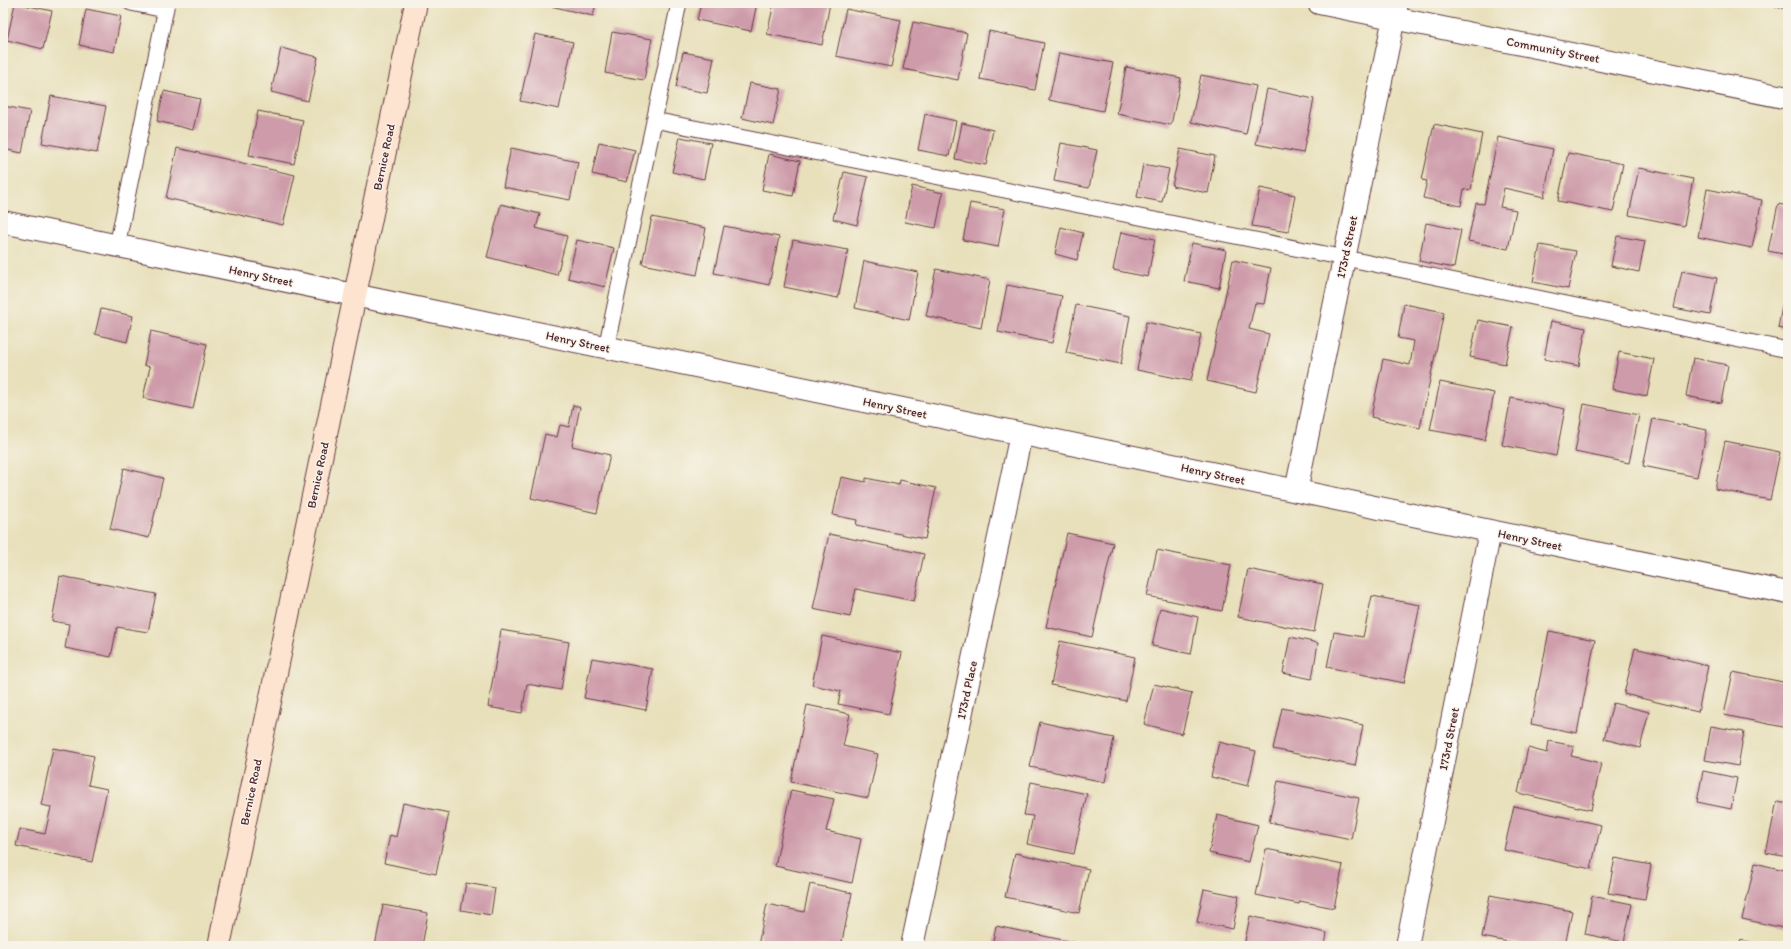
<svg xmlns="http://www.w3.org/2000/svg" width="1791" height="949" font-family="Itim,sans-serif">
<rect width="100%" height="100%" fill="#f7f3e8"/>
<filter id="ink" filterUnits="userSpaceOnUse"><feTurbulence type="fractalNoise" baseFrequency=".025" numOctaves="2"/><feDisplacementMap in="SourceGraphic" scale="8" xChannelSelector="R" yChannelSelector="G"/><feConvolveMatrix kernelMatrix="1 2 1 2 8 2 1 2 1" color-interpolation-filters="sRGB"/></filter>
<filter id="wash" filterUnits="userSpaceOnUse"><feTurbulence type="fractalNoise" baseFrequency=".012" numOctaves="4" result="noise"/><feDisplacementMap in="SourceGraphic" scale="16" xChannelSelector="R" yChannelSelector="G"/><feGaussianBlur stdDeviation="0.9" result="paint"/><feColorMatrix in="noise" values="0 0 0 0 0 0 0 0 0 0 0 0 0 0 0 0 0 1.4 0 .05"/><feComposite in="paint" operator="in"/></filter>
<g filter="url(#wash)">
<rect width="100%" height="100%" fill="#e8e0bb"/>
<g id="blocks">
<path fill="#ce9baa" d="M15,3l37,8 -9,38 -36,-9z
M538,3h58l-3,13z
M701,3h56l-6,28 -54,-11z
M774,3h56l-8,42 -55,-11z
M1762,3h26v6l-26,-5z
M86,9l35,7 -7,36 -35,-7z
M846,9l55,11 -10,47 -55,-11z
M913,22l54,11 -9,47 -55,-11z
M989,31l55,12 -9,47 -55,-11z
M612,32l40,7 -8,41 -39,-7z
M535,34l38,8 -14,67 -39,-8z
M281,48l37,9 -10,44 -37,-9z
M683,52l31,6 -7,35 -31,-6z
M1059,53l54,10 -10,48 -54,-11z
M1126,67l55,11 -10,47 -54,-11z
M1201,75l55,11 -10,48 -55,-12z
M750,83l31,6 -8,36 -31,-7z
M1267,89l47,10 -11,54 -47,-9z
M164,91l36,8 -7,31 -36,-9z
M51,96l55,10 -9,47 -55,-10z
M3,106l27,5 -8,42 -19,-4z
M258,111l45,9 -9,44 -45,-9z
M925,114l31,7 -7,35 -31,-6z
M962,123l31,7 -7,35 -31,-6z
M1434,124l48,10 -11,56 -7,-1 -3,17 -38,-8 4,-17 -5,-1z
M680,137l31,6 -7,36 -32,-7z
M1498,137l55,12 -9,48 -40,-9 -4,19 16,3 -8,39 -40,-8 8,-38 8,1z
M599,142l36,8 -8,32 -35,-8z
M1061,143l36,7 -8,38 -35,-7z
M177,148l118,27 -12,50 -117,-27z
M511,148l67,14 -8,38 -67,-13z
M1180,149l35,7 -7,37 -36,-7z
M1568,153l55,11 -10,48 -55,-11z
M769,154l31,7 -7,35 -31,-6z
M1143,164l26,5 -7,33 -25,-5z
M1639,168l54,11 -9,47 -55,-11z
M844,172l24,5 -11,48 -24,-6z
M912,186l31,7 -7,35 -31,-6z
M1260,188l35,7 -7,37 -36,-6z
M1707,189l55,11 -10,48 -54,-11z
M970,203l35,6 -7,38 -35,-7z
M501,204l39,10 -4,14 31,8 -10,39 -70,-18z
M1778,204l10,2v49l-20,-4z
M652,217l54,11 -9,47 -55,-11z
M1426,223l35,7 -7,38 -35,-7z
M724,226l55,11 -10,48 -55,-12z
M1061,227l22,6 -6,27 -22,-6z
M1121,232l34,7 -7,38 -35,-7z
M1617,236l28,5 -6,31 -28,-6z
M577,240l37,8 -9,39 -37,-9z
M793,240l55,10 -10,48 -54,-11z
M1192,243l34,7 -7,38 -35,-7z
M1540,245l36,6 -8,38 -35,-7z
M1233,260l38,8 -7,36 -9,-1 -6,26 20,5 -13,58 -49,-11z
M864,261l54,11 -9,48 -54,-12z
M936,269l54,11 -9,48 -55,-12z
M1682,271l35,7 -7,37 -36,-7z
M1007,285l55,11 -10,47 -54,-11z
M1785,290h3v40l-10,-2z
M1404,304l40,8 -24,116 -49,-11 12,-58 27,6 4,-24 -16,-3z
M1076,305l54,11 -9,48 -55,-11z
M101,309l32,7 -6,26 -32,-8z
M1478,320l35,7 -8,37 -35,-7z
M1551,321l35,7 -7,38 -35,-7z
M1146,322l55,12 -10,47 -54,-11z
M151,331l56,13 -14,65 -50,-11 7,-31 -6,-2z
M1619,352l35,7 -7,37 -35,-7z
M1693,358l35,7 -7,38 -35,-7z
M1440,382l54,11 -9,47 -55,-10z
M1511,398l54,11 -9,47 -54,-11z
M1584,404l55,11 -10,48 -54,-11z
M573,405l7,2 -8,39 38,9 -13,58 -66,-15 14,-64 12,3 3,-12 9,2z
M1653,419l54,11 -10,47 -54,-11z
M1725,441l55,11 -10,48 -55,-11z
M124,468l39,10 -14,60 -39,-9z
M841,477l25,5v-4l33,7 1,-5 36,8 -11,51 -69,-14 1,-5 -24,-5z
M1067,533l46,10 -21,94 -46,-10z
M829,534l95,20 -10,47 -58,-12 -6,28 -37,-8z
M1157,550l74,15 -9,46 -75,-15z
M1248,569l75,15 -9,48 -76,-15z
M60,576l96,18 -8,38 -31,-5 -6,30 -46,-9 4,-24 -17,-3z
M1372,596l48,9 -16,78 -77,-16 7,-35 29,5z
M1160,608l38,9 -7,37 -39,-8z
M501,630l68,12 -8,48 -34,-6 -5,29 -34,-6z
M1549,631l46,9 -18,93 -46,-9z
M822,636l80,17 -13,61 -51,-10 3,-13 -29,-6z
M1290,637l28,6 -6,36 -29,-6z
M1060,641l75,16 -9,44 -75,-16z
M1635,648l73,18 -10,46 -74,-18z
M592,658l61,11 -7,41 -62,-12z
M1733,672l55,11v45l-64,-13z
M1154,684l38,9 -10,41 -38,-10z
M1613,703l36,9 -9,36 -36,-9z
M807,705l43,9 -7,32 35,8 -10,44 -77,-16z
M1282,708l81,17 -8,41 -82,-17z
M1040,722l74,16 -9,44 -75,-15z
M1711,726l33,6 -6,34 -33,-6z
M1549,741l25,5 -3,10 30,7 -10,47 -73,-17 10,-45 19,5z
M1219,742l37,9 -8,35 -37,-9z
M53,748l41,8 -6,29 19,4 -15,73 -76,-16 4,-17 25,5 6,-27 -10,-2z
M1703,771l34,7 -6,31 -34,-7z
M1278,781l81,17 -8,41 -82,-17z
M1031,782l56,12 -13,60 -47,-10 6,-28 -9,-1z
M791,790l43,9 -8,32 35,8 -9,44 -77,-17z
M1777,801l11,2v54l-22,-4z
M403,803l46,10 -13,61 -52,-11 6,-28 6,2z
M1514,806l87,19 -10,44 -87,-19z
M1217,815l41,10 -9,37 -40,-9z
M1266,849l77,16 -9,43 -34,-7 -1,3 -43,-9z
M1015,853l74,16 -10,44 -74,-16z
M1615,858l36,7 -6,34 -37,-6z
M1755,863l33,8v58l-46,-10z
M466,883l29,5 -4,27 -30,-5z
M810,884l42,9 -11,53 -83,-1 9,-41 37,8z
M1204,889l35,7 -6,33 -36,-7z
M1490,895l82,16 -7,35h-35l-48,-9z
M1592,896l40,8 -8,38 -39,-8z
M383,905l45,8 -6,33h-47z
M1250,916l77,17 -2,13h-81z
M996,926l81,17 -1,3h-84z
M1741,940l23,5v1h-25z"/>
</g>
</g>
<g filter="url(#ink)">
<use href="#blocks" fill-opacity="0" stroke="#623c41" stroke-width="1"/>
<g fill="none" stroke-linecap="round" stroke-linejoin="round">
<g stroke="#623c41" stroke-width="17">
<path id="lane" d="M131,3l34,7
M654,120l691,138 443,92
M117,246l50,-243
M606,348l73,-345"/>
</g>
<g stroke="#623c41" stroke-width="24">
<path id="street" d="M1319,3l469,95
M3,222l1785,371
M1296,491l101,-488
M912,946l109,-512
M1407,946l83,-415"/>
</g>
<g stroke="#623c41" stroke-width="24">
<path id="secondary" d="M219,946l197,-943"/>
</g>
<use href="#lane" stroke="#fff" stroke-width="15"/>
<use href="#street" stroke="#fff" stroke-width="22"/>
<use href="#secondary" stroke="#fde4d0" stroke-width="22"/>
</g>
</g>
<g text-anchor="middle" stroke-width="3" stroke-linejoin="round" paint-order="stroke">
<g font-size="12" fill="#4a1f2b" stroke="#f7f3e8">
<text transform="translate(1553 50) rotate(11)" y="4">Community Street</text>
<text transform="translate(384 157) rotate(-78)" y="4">Bernice Road</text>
<text transform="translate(1347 247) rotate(-78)" y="4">173rd Street</text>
<text transform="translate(261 276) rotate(12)" y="4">Henry Street</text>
<text transform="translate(578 342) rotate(12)" y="4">Henry Street</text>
<text transform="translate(895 408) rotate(12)" y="4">Henry Street</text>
<text transform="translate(1213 474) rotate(12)" y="4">Henry Street</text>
<text transform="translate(318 475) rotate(-78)" y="4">Bernice Road</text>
<text transform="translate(1530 540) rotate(12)" y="4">Henry Street</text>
<text transform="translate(967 690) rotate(-78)" y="4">173rd Place</text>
<text transform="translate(1449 739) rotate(-79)" y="4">173rd Street</text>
<text transform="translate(251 792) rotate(-78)" y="4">Bernice Road</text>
</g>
</g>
<rect width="1791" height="949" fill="none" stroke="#f7f3e8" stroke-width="16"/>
</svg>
